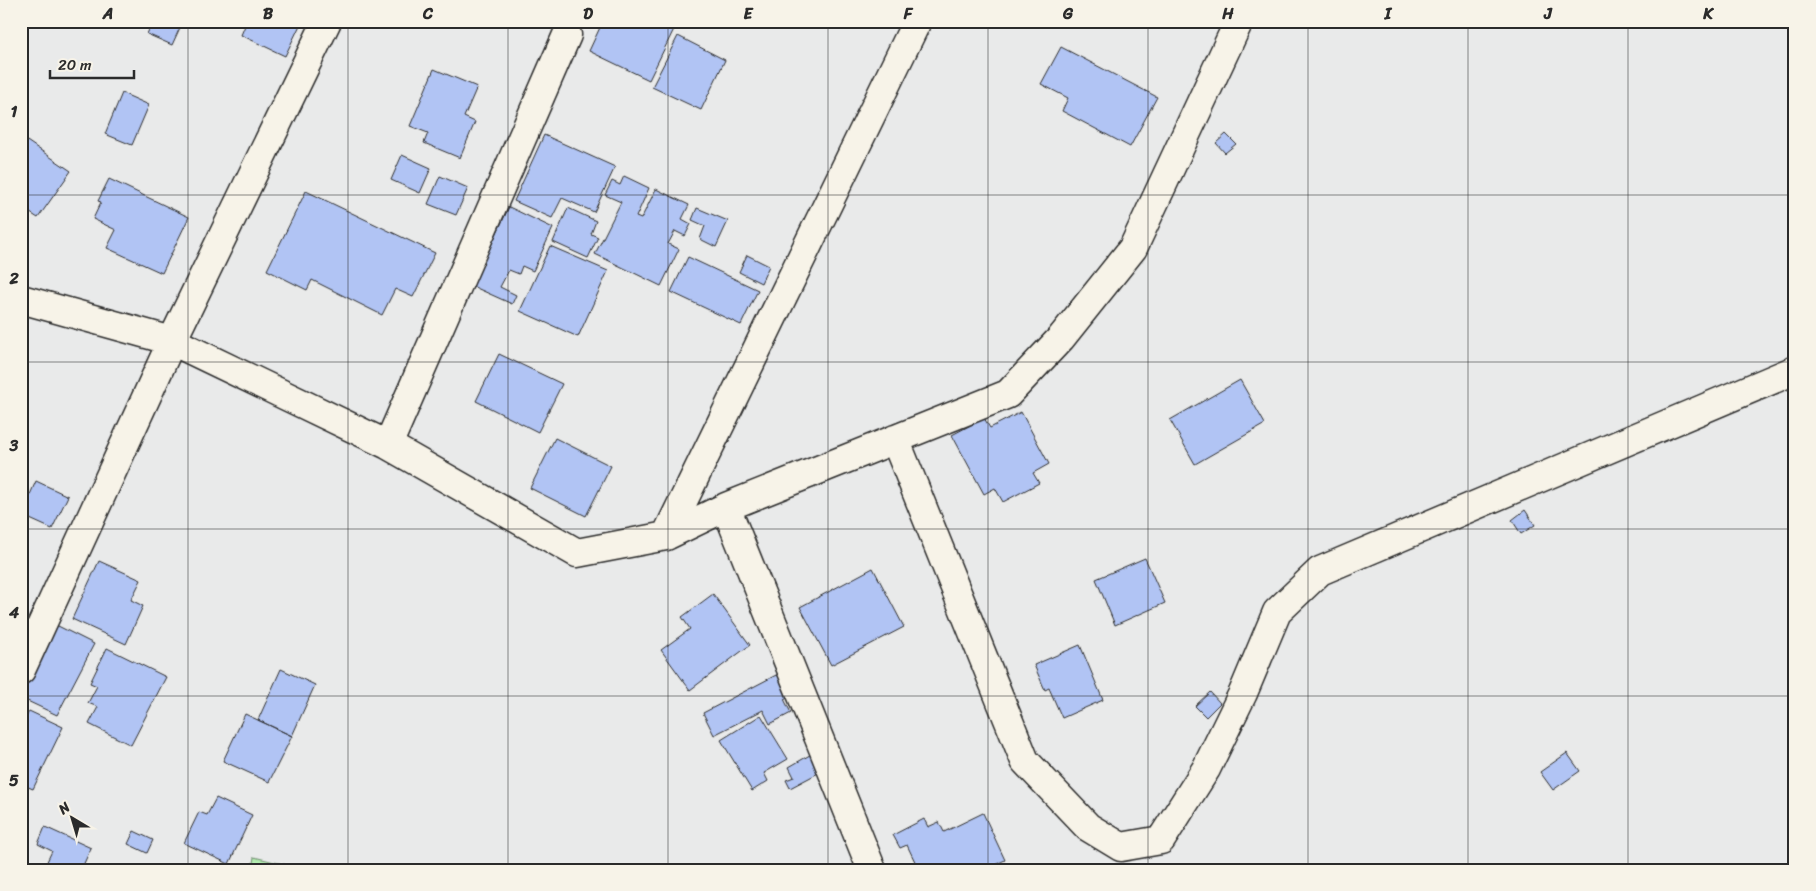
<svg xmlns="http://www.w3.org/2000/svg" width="1816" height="891" font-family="Sriracha,sans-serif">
<rect width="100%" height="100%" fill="#e9eaea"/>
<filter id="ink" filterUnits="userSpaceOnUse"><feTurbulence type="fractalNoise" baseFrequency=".02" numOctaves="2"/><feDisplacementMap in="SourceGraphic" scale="10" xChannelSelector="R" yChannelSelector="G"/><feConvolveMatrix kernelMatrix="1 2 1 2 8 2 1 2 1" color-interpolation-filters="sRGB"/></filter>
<g filter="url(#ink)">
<path fill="#b2ebaf" stroke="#6e8b6d" d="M254,857l54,13h-56z"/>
<path fill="#b1c4f4" stroke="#2b2b2b" d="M153,21h30l-11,24 -25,-11z
M247,21h55l-17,35 -44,-21z
M603,21h75l-29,59 -60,-29z
M678,36l47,24 -24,50 -49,-23z
M1061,47l96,50 -27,50 -68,-36 6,-13 -27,-14z
M434,69l43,18 -13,30 11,5 -15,36 -36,-15 4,-10 -18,-7z
M122,93l27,12 -17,40 -27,-11z
M1226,134l10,10 -11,9 -9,-10z
M544,135l71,32 -21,45 -32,-14 -10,20 -38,-17z
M21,137l50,34 -33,47 -17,-11z
M402,155l29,13 -11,25 -29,-13z
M440,176l28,12 -12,27 -28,-11z
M624,176l25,12 -13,29 5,2 15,-30 33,16 -7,14 9,5 -6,12 -10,-5 -7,13 11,5 -18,37 -66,-32 26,-52 -16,-7 7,-14 8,4z
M109,179l80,38 -27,56 -55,-25 9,-18 -23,-11 8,-17 -3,-1z
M306,191l129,62 -22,44 -18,-8 -13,26 -70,-35 -5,10 -40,-20z
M509,207l44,21 -20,43 -11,-5 -3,8 -10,-4 -9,17 16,8 -4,9 -40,-18z
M568,208l28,13 -5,13 7,3 -10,21 -35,-16z
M697,208l31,13 -12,26 -16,-8 5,-13 -13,-6z
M550,246l58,25 -30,66 -58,-26z
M747,255l22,11 -8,17 -22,-11z
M688,257l70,33 -17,35 -70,-33z
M499,354l63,30 -24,48 -62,-31z
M1240,380l25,44 -70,40 -25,-44z
M1021,412l28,52 -16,9 6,10 -36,19 -8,-14 -11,6 -32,-59 32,-17 6,10z
M555,438l56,28 -25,50 -56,-28z
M36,481l32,15 -16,33 -31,-14z
M1525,510l10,15 -14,9 -9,-14z
M1145,558l20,45 -50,22 -19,-46z
M99,561l42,19 -10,20 12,6 -17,38 -54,-25z
M873,568l31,59 -73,38 -31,-58z
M713,594l37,51 -60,45 -29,-40 29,-21 -8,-12z
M56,625l38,19 -37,71 -36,-17v-5z
M1080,645l23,55 -41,18 -13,-30 -4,2 -11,-25z
M107,648l59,29 -35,68 -42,-21 9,-17 -10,-4 9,-17 -7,-3z
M281,669l34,16 -23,51 -34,-16z
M780,673l11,22 -7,4 7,14 -21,11 -7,-14 -49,25 -11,-22z
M1210,692l10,11 -14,14 -11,-11z
M29,711l34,16 -30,62 -12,-5v-56z
M245,714l47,22 -23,46 -46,-21z
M761,715l27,44 -24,14 4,8 -16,10 -31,-51z
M815,752l9,18 -34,18 -4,-8 8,-3 -5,-10z
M1567,753l13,18 -27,19 -13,-18z
M216,798l36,17 -23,49 -45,-21 15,-31 8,3z
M983,813l22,47 -21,10h-65l-12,-25 -7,3 -7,-13 31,-16 4,8 11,-5 5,10z
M45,827l46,21 -10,22h-38l9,-19 -14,-7z
M134,831l19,9 -6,13 -19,-9z"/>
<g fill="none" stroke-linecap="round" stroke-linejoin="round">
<g stroke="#2b2b2b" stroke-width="31">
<path id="minor" d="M21,299l151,42 216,104 189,108 89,-17 60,-29 282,-113 53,-56 72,-90 106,-227
M895,439l130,322 63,66 33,20 40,-7 45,-71 37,-76 34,-81 43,-41 475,-201
M388,445l179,-410
M726,507l146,363
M666,536l251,-515
M21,670l151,-329 155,-320"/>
</g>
<use href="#minor" stroke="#f7f3e8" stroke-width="28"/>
</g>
</g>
<path fill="none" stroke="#2b2b2b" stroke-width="1" stroke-opacity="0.55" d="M188,21v849M348,21v849M508,21v849M668,21v849M828,21v849M988,21v849M1148,21v849M1308,21v849M1468,21v849M1628,21v849M21,195h1774M21,362h1774M21,529h1774M21,696h1774"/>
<rect width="1816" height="891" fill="none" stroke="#f7f3e8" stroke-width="55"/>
<g transform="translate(72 818) rotate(322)" stroke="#f7f3e8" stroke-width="4" paint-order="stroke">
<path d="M0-4L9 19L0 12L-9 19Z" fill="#2b2b2b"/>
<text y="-8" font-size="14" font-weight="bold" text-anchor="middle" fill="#2b2b2b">N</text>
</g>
<path d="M50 70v8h84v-8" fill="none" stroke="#2b2b2b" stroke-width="2.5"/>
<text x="58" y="70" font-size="15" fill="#2b2b2b" stroke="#f7f3e8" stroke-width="4" paint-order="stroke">20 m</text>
<rect x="28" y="28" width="1760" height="836" fill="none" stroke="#2b2b2b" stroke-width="2"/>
<g font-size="16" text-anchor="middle" font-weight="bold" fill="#2b2b2b">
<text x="108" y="19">A</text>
<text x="268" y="19">B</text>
<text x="428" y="19">C</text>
<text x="588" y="19">D</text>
<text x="748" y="19">E</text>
<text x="908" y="19">F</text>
<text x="1068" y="19">G</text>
<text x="1228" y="19">H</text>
<text x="1388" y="19">I</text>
<text x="1548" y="19">J</text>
<text x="1708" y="19">K</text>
<text x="14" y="117">1</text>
<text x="14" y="284">2</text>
<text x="14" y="451">3</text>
<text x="14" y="618">4</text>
<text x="14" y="786">5</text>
</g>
</svg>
